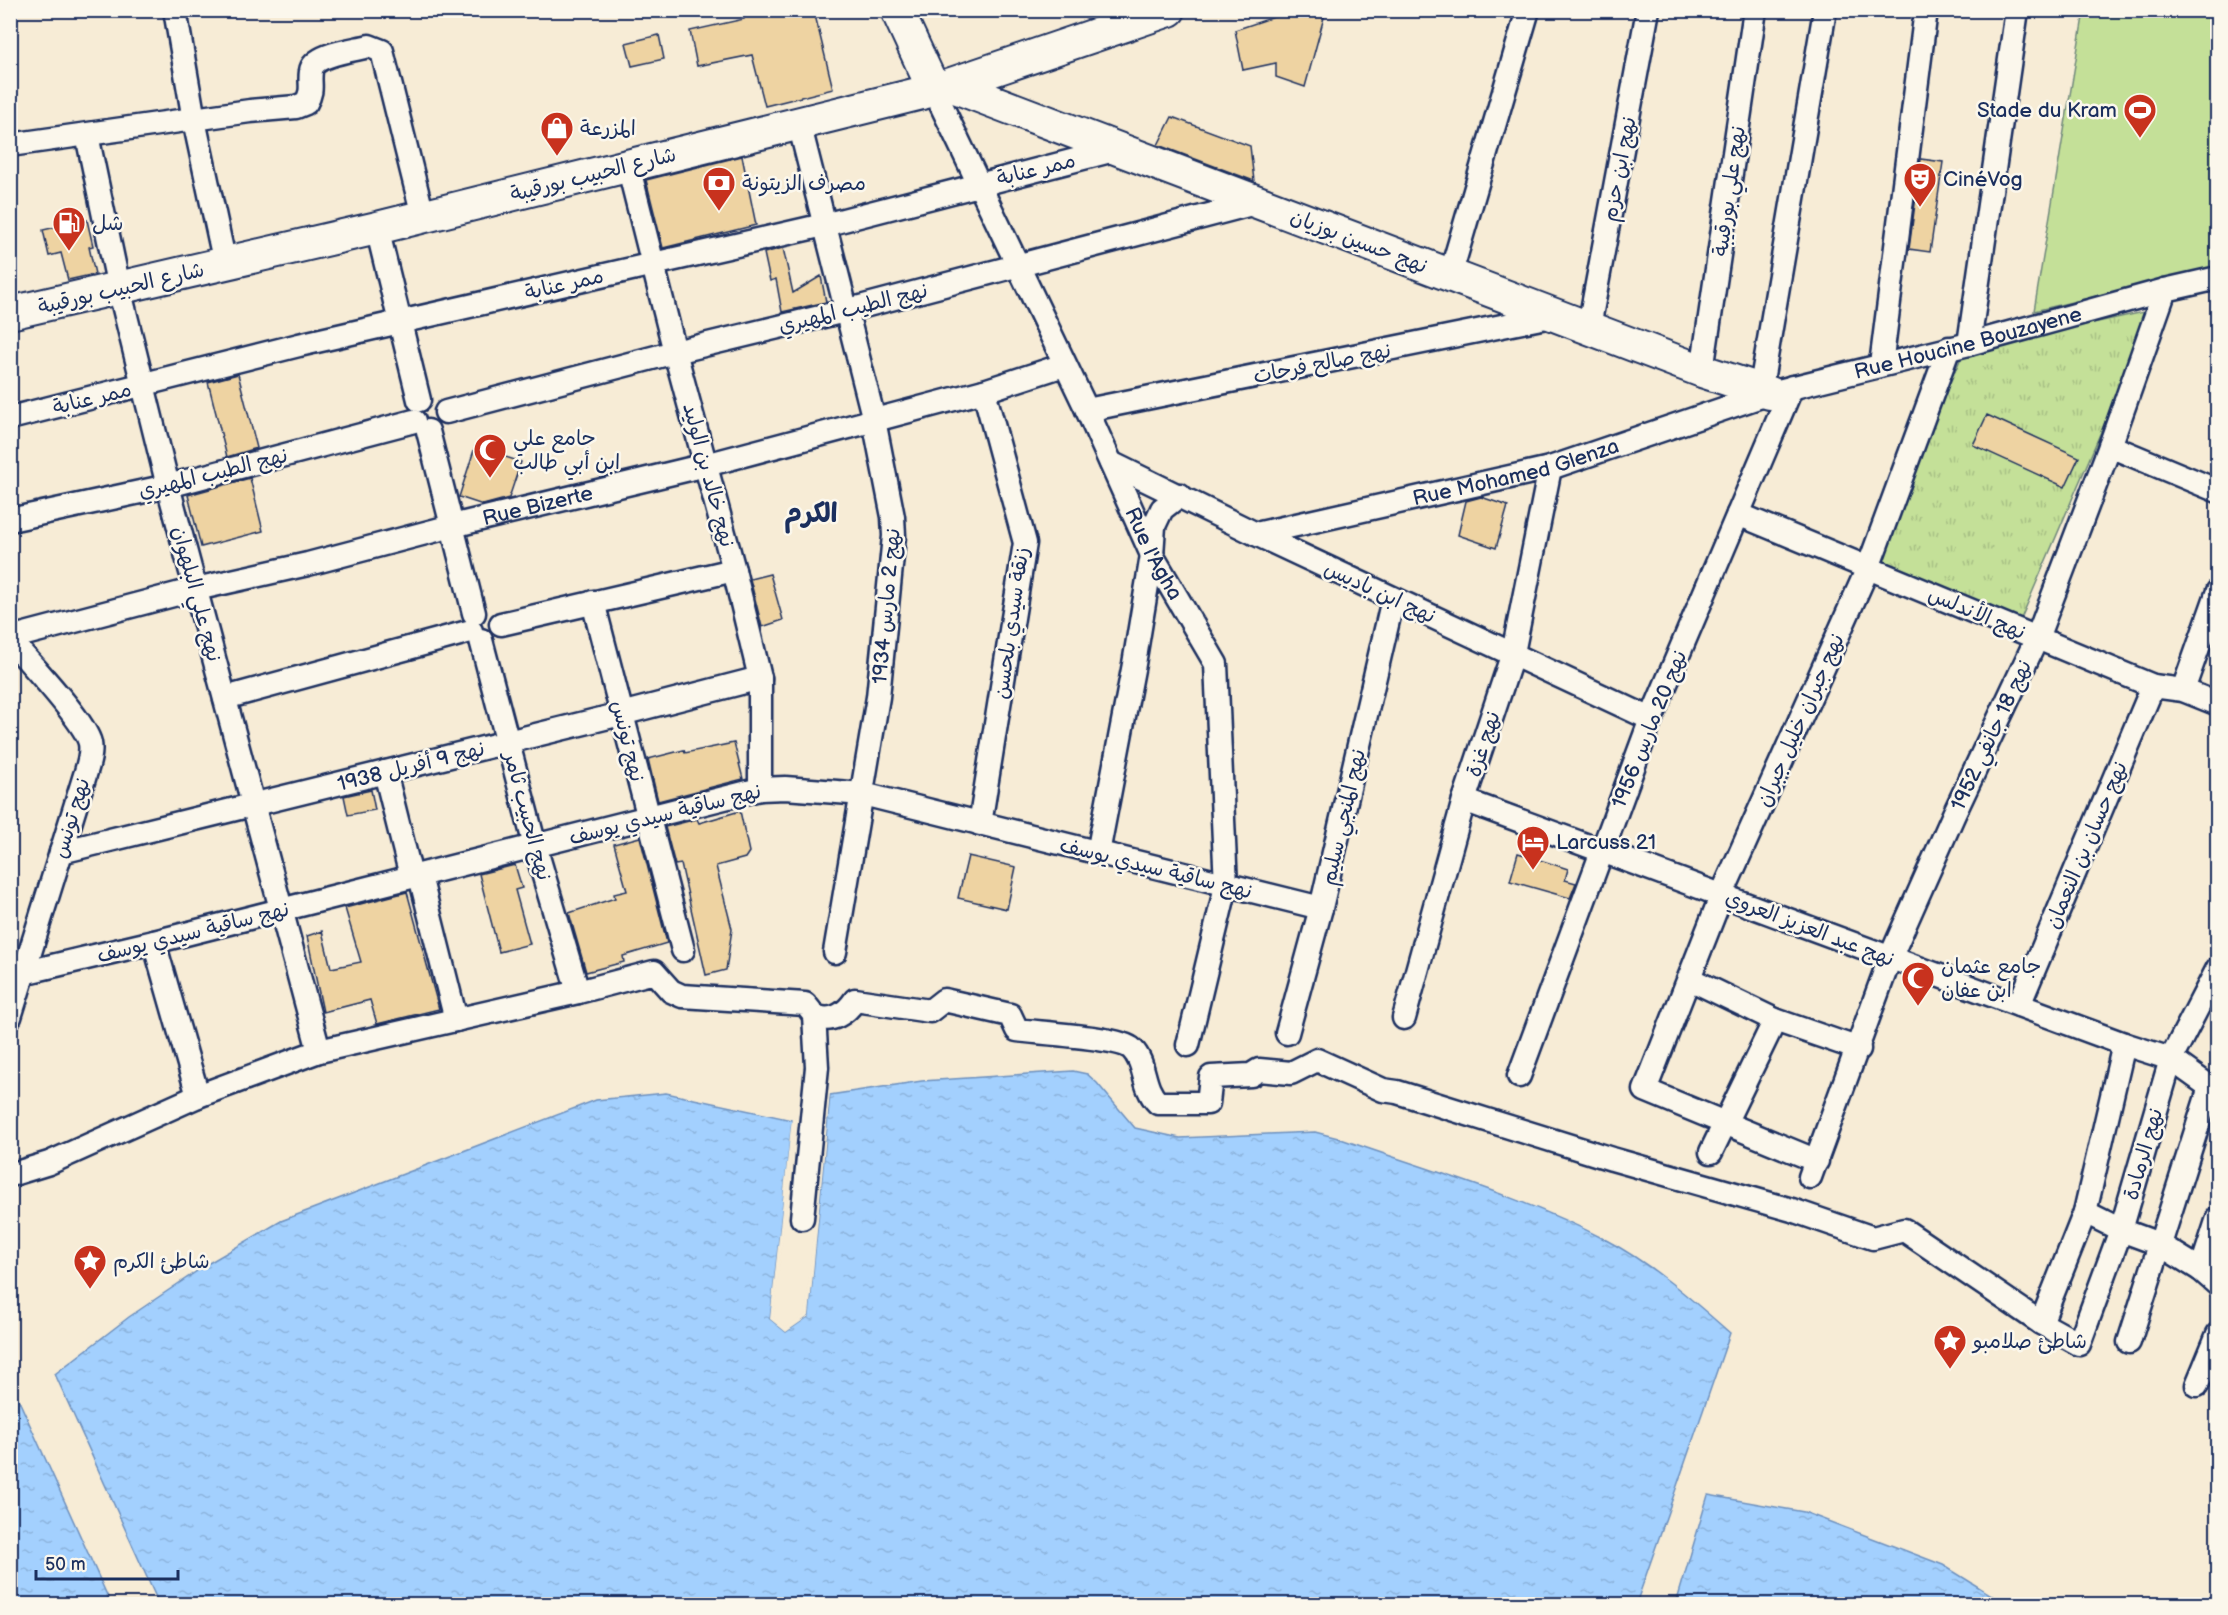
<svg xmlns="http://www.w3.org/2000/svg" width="2228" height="1615" font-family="'Balsamiq Sans','Playpen Sans Arabic',sans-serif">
<defs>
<pattern id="park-tufts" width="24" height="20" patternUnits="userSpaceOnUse" patternTransform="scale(1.5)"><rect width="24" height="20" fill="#c4e098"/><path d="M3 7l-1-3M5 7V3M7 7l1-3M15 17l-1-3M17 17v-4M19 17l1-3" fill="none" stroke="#a8c085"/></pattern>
<pattern id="water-ripples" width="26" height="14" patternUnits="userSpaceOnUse" patternTransform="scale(1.5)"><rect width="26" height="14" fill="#a3d0fe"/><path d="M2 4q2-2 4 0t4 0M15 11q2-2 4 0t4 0" fill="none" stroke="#8cb3dc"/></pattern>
</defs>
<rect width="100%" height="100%" fill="#f7ecd6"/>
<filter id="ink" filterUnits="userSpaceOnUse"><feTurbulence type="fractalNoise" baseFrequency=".0167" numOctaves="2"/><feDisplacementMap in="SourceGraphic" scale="12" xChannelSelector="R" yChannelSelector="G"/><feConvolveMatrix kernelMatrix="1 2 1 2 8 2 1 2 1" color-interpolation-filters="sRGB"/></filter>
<g filter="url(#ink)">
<path fill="#c4e098" stroke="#70887b" stroke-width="1.5" d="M2084,11h133v257l-183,43z"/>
<path fill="url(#park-tufts)" stroke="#70887b" stroke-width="1.5" d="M2153,310l-133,311 -148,-62 92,-208z"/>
<path fill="url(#water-ripples)" stroke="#6d90be" stroke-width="1.5" d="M1073,1071l14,3 10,9 38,45 45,10 135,-6 23,6c90,32 184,58 268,102 43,22 88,61 124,93l-94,271h-1477l-104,-230 74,-57 80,-54 72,-42 315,-121 70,-7 126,27 -22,199 16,13 23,-16 21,-221 92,-14z
M10,1383h1l100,221h-100z
M1708,1495l96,17 139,53 63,39h-330z"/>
<path fill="#f7ecd6" d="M830,1092l-21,224 -23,16 -16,-13 22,-202 3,4 -22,197 13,10 20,-13 21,-220z"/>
<path fill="#eed3a2" stroke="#1b2f5e" stroke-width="1.5" d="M1295,10h31l-21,77 -29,-10v-14l-33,7 -8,-40z
M743,14l72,1 18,74 -68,17 -13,-51 -55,11 -7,-35 54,-12z
M659,35l5,24 -32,7 -6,-23z
M1172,117l78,29 4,35 -96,-36z
M742,156l14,69 -93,23 -17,-68z
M1921,159l22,3 -13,90 -21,-3z
M87,220l6,26 -4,1 6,27 -27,6 -7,-27 -12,3 -6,-26z
M783,248l10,45 28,-17 5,26 -44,10 -6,-33 -6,2 -6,-28z
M238,374l19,74 -30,9 -19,-75z
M1987,415l92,42 -14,30 -92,-42z
M475,447l46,15 -12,36 -26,7 -24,-8z
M250,478l13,53 -62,16 -13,-52z
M1481,497l27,9 -12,42 -38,-13 8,-34z
M770,574l13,46 -21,7 -12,-48z
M734,743l9,36 -85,22 -10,-42 36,-9 1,3z
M371,790l4,20 -27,5 -4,-19z
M740,811l9,41 -4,6 -29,8 16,63 -6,41 -20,5 -25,-111 -6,1 -10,-38 32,-8 2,4z
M640,837l27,106 -44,13 1,6 -38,10 -17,-59 46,-15 -1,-4 13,-3 -13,-47z
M1518,853l50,16 -3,11 11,3 -6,15 -60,-17z
M968,856l48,11 -9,42 -49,-11z
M515,865l7,23 -7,2 15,54 -31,8 -20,-78z
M407,892l32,117 -62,15 -7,-24 -47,12 -16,-76 15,-5 9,37 30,-6 -16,-54z"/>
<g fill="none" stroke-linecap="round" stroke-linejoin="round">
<g stroke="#1b2f5e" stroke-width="27">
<g id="street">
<path d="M175,10l19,110 31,144"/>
<path id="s1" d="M934,90l153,320 65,145 64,109 10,222 -38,159"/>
<path d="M799,123l75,297 19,97 1,19 -16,161 -43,255"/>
<path d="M87,135l32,153 49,198 151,565"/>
<path d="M10,145l240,-34 46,-4 10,-4c8,-14 3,-18 5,-32 2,-17 44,-21 58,-25l13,5 41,165"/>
<path d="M628,165l47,187 59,218 26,108v111"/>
<path d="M377,228l42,172"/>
<path d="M1450,276l78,-266"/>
<path d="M1589,327l59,-317"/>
<path d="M1969,344l48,-334"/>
<path d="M1881,365l45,-355"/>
<path d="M1702,371l53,-361"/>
<path d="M1763,375l62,-365"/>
<path d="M1087,410l469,-95"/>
<path d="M446,412l229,-60 170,-41 414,-109"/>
<path d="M10,418l289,-73 525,-120 294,-76"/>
<path d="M428,431l46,182"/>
<path d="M2110,446l108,45"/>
<path d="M1111,463l145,71 395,185"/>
<path d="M1738,514l415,172 30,4 35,14"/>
<path d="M10,520l158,-34 246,-65"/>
<path id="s2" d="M1256,534l294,-66 220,-75 199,-49 196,-54 53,-12"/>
<path d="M593,602l90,348"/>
<path d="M501,624l233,-54"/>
<path id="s3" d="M10,638l186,-49 112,-25 144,-38 254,-61 278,-74 80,-26"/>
<path d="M10,640c18,21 75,81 80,103 2,11 -2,22 -5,32l-75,242"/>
<path d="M481,640l54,206 43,146"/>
<path d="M2183,690l35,-99"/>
<path d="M225,698l246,-67"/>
<path d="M385,772l26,104"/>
<path d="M1464,800l660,244 47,15 39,28 8,3"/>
<path d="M980,824l45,-281 -41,-152"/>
<path d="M61,852l560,-138 139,-36"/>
<path d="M1098,853l36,-189 18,-109 2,-29 8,-17 18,-14"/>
<path d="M420,876l36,144"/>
<path d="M154,942l44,154"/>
<path d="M10,976l144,-34 606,-153 25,-1 78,6 458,114"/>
<path d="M1690,979l85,41 84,29"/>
<path d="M2019,1005l134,-319"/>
<path d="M1404,1018l60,-218 49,-147 37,-185"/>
<path d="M1287,1033l34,-125 72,-309"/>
<path d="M1519,1076l132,-357 141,-332"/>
<path d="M1711,1152l64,-132"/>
<path d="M1817,1161l-172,-71 77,-196 146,-326 81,-220"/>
<path d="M10,1175l39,-12 149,-67 121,-45 259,-59 76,-20 17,19 11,5 123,8c4,4 7,10 11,12 16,8 31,-4 39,-16l75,11 14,-11 66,15 7,15c21,3 103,7 115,19 15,15 9,37 26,54h50l3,-26 40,-2 8,-5 32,3 26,-13 66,30 14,2 215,67 180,51 81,28 31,-8 137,93 38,21 42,-114 50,-171 47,-91"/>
<path d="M1810,1177l80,-219 64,-144 83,-176 73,-192 55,-156"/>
<path d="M2085,1212l36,18 38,14 42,26 17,15"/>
<path d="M802,1218l15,-151 -3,-52"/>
<path d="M2201,1270l17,-52"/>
<path d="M2041,1323l44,-111 39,-168"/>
<path d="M2129,1342l81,-255"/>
<path d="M2197,1385l21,-51"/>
</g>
</g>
<g stroke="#1b2f5e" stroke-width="36">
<path id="secondary" d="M897,10l37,80
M950,85l752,286 68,22
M10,313l367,-85 557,-138 235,-80"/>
</g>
<use href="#street" stroke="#fbf7ec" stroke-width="22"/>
<use href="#secondary" stroke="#fbf7ec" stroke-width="32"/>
</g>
</g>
<defs>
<g id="stadium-pin" transform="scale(1.725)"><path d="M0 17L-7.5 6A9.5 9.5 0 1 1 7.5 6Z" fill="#c8321e" stroke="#fbf7ec"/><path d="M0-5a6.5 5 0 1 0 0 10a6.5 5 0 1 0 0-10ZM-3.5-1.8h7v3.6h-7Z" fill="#fff"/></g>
<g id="shop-pin" transform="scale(1.725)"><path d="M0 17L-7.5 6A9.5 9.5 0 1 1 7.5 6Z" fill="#c8321e" stroke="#fbf7ec"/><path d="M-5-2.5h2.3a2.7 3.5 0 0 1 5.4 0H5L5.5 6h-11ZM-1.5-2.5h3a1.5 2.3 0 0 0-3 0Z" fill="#fff"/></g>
<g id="theatre-pin" transform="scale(1.725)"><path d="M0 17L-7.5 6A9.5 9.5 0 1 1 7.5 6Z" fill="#c8321e" stroke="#fbf7ec"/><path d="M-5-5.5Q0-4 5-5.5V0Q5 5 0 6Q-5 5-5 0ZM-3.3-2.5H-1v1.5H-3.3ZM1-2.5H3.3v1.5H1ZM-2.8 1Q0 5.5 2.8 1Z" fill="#fff"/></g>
<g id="bank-pin" transform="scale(1.725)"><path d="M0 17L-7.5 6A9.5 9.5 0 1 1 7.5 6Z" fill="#c8321e" stroke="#fbf7ec"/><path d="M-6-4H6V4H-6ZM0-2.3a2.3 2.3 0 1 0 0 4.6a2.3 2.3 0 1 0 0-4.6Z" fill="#fff"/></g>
<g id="fuel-pin" transform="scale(1.725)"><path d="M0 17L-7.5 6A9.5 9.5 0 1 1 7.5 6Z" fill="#c8321e" stroke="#fbf7ec"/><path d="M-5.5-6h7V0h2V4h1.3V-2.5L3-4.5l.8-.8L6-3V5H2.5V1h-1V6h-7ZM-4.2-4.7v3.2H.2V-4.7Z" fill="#fff"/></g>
<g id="mosque-pin" transform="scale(1.725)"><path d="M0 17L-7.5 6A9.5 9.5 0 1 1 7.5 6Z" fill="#c8321e" stroke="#fbf7ec"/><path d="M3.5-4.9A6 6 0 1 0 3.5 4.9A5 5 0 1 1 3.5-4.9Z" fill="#fff"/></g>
<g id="hotel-pin" transform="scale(1.725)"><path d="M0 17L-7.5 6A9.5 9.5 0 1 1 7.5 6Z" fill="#c8321e" stroke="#fbf7ec"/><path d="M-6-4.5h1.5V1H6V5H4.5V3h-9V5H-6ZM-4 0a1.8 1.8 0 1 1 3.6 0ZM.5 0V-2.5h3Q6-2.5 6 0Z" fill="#fff"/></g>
<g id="sight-pin" transform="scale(1.725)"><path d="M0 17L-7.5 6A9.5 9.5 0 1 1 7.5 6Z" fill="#c8321e" stroke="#fbf7ec"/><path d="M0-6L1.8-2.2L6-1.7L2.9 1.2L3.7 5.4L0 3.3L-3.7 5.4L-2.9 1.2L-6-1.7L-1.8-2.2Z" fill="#fff"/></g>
</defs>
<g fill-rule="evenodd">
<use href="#stadium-pin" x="2140" y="110"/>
<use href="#shop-pin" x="557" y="128"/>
<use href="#theatre-pin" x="1920" y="179"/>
<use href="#bank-pin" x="719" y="183"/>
<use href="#fuel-pin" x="69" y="223"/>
<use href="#mosque-pin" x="490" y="450"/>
<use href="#hotel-pin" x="1533" y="842"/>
<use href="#mosque-pin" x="1918" y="978"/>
<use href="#sight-pin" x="90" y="1261"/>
<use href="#sight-pin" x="1950" y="1341"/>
</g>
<g text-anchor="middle" stroke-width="5" stroke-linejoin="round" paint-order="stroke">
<g font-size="21" fill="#1b2f5e" stroke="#fbf7ec" text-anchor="start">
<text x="2117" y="117" text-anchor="end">Stade du Kram</text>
<text x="580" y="135">المزرعة</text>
<text x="1943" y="186">CinéVog</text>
<text x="742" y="190">مصرف الزيتونة</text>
<text x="92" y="230">شل</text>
<text x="513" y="445">جامع علي<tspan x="513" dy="24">ابن أبي طالب</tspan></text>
<text x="1556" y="849">Larcuss 21</text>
<text x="1941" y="973">جامع عثمان<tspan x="1941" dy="24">ابن عفان</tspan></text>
<text x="113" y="1268">شاطئ الکرم</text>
<text x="1973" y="1348">شاطئ صلامبو</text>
</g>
<g font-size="21" fill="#1b2f5e" stroke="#fbf7ec">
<text transform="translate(1036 169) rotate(-14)" y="7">ممر عنابة</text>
<text transform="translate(1619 169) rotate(-79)" y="7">نهج ابن حزم</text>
<text transform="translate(593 174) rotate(-14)" y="7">شارع الحبيب بورقيبة</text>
<text transform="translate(1729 191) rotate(-82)" y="7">نهج علي بورقيبة</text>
<text transform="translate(1359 241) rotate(21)" y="7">نهج حسين بوزيان</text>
<text transform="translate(564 284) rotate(-13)" y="7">ممر عنابة</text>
<text transform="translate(121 288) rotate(-13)" y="7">شارع الحبيب بورقيبة</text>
<text transform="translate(853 308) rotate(-14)" y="7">نهج الطيب المهيري</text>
<text dy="7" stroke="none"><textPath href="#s2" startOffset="738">Rue Houcine Bouzayene</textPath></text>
<text transform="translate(1322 363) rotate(-11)" y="7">نهج صالح فرحات</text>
<text transform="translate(92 398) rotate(-14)" y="7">ممر عنابة</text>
<text dy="7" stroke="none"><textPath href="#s2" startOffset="267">Rue Mohamed Glenza</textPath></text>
<text transform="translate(213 473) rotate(-14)" y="7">نهج الطيب المهيري</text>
<text transform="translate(709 475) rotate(75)" y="7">نهج خالد بن الوليد</text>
<text dy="7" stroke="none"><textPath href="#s3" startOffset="544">Rue Bizerte</textPath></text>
<text dy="7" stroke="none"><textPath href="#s1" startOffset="513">Rue l'Agha</textPath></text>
<text transform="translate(1380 592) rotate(25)" y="7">نهج ابن باديس</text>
<text transform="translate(197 594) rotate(75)" y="7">نهج علي البلهوان</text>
<text transform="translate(886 606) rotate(-85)" y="7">نهج 2 مارس 1934</text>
<text transform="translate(1977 613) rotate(23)" y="7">نهج الأندلس</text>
<text transform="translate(1011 623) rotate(-82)" y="7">زنقة سيدي بلحسن</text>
<text transform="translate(1800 720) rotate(-66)" y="7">نهج جبران خليل جبران</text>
<text transform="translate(1649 729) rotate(-68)" y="7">نهج 20 مارس 1956</text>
<text transform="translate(1991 735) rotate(-65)" y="7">نهج 18 جانفي 1952</text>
<text transform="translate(628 741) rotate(76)" y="7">نهج تونس</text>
<text transform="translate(1483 744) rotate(-72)" y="7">نهج غزة</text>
<text transform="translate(411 766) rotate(-14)" y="7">نهج 9 أفريل 1938</text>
<text transform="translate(665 814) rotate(-14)" y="7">نهج ساقية سيدي يوسف</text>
<text transform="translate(528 816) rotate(75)" y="7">نهج الحبيب ثامر</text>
<text transform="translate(1343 817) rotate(-77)" y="7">نهج المنجي سليم</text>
<text transform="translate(71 818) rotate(-73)" y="7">نهج تونس</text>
<text transform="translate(2086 845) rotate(-67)" y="7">نهج حسان بن النعمان</text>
<text transform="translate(1156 868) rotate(14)" y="7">نهج ساقية سيدي يوسف</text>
<text transform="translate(1810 928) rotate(21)" y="7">نهج عبد العزيز العروي</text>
<text transform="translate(193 932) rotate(-14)" y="7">نهج ساقية سيدي يوسف</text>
<text transform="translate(2143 1154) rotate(-74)" y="7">نهج الرمادة</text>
</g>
<g font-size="27" font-weight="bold" fill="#1b2f5e" stroke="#fbf7ec">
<text x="811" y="522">الكرم</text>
</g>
</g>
<rect width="2228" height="1615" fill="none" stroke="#fbf7ec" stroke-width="36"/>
<rect x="18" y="18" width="2192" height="1579" fill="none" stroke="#1b2f5e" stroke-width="2" filter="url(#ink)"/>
<path d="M36 1570v9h142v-9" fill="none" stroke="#1b2f5e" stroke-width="3"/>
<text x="45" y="1570" font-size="18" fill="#1b2f5e" stroke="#fbf7ec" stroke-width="4.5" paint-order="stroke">50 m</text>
</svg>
